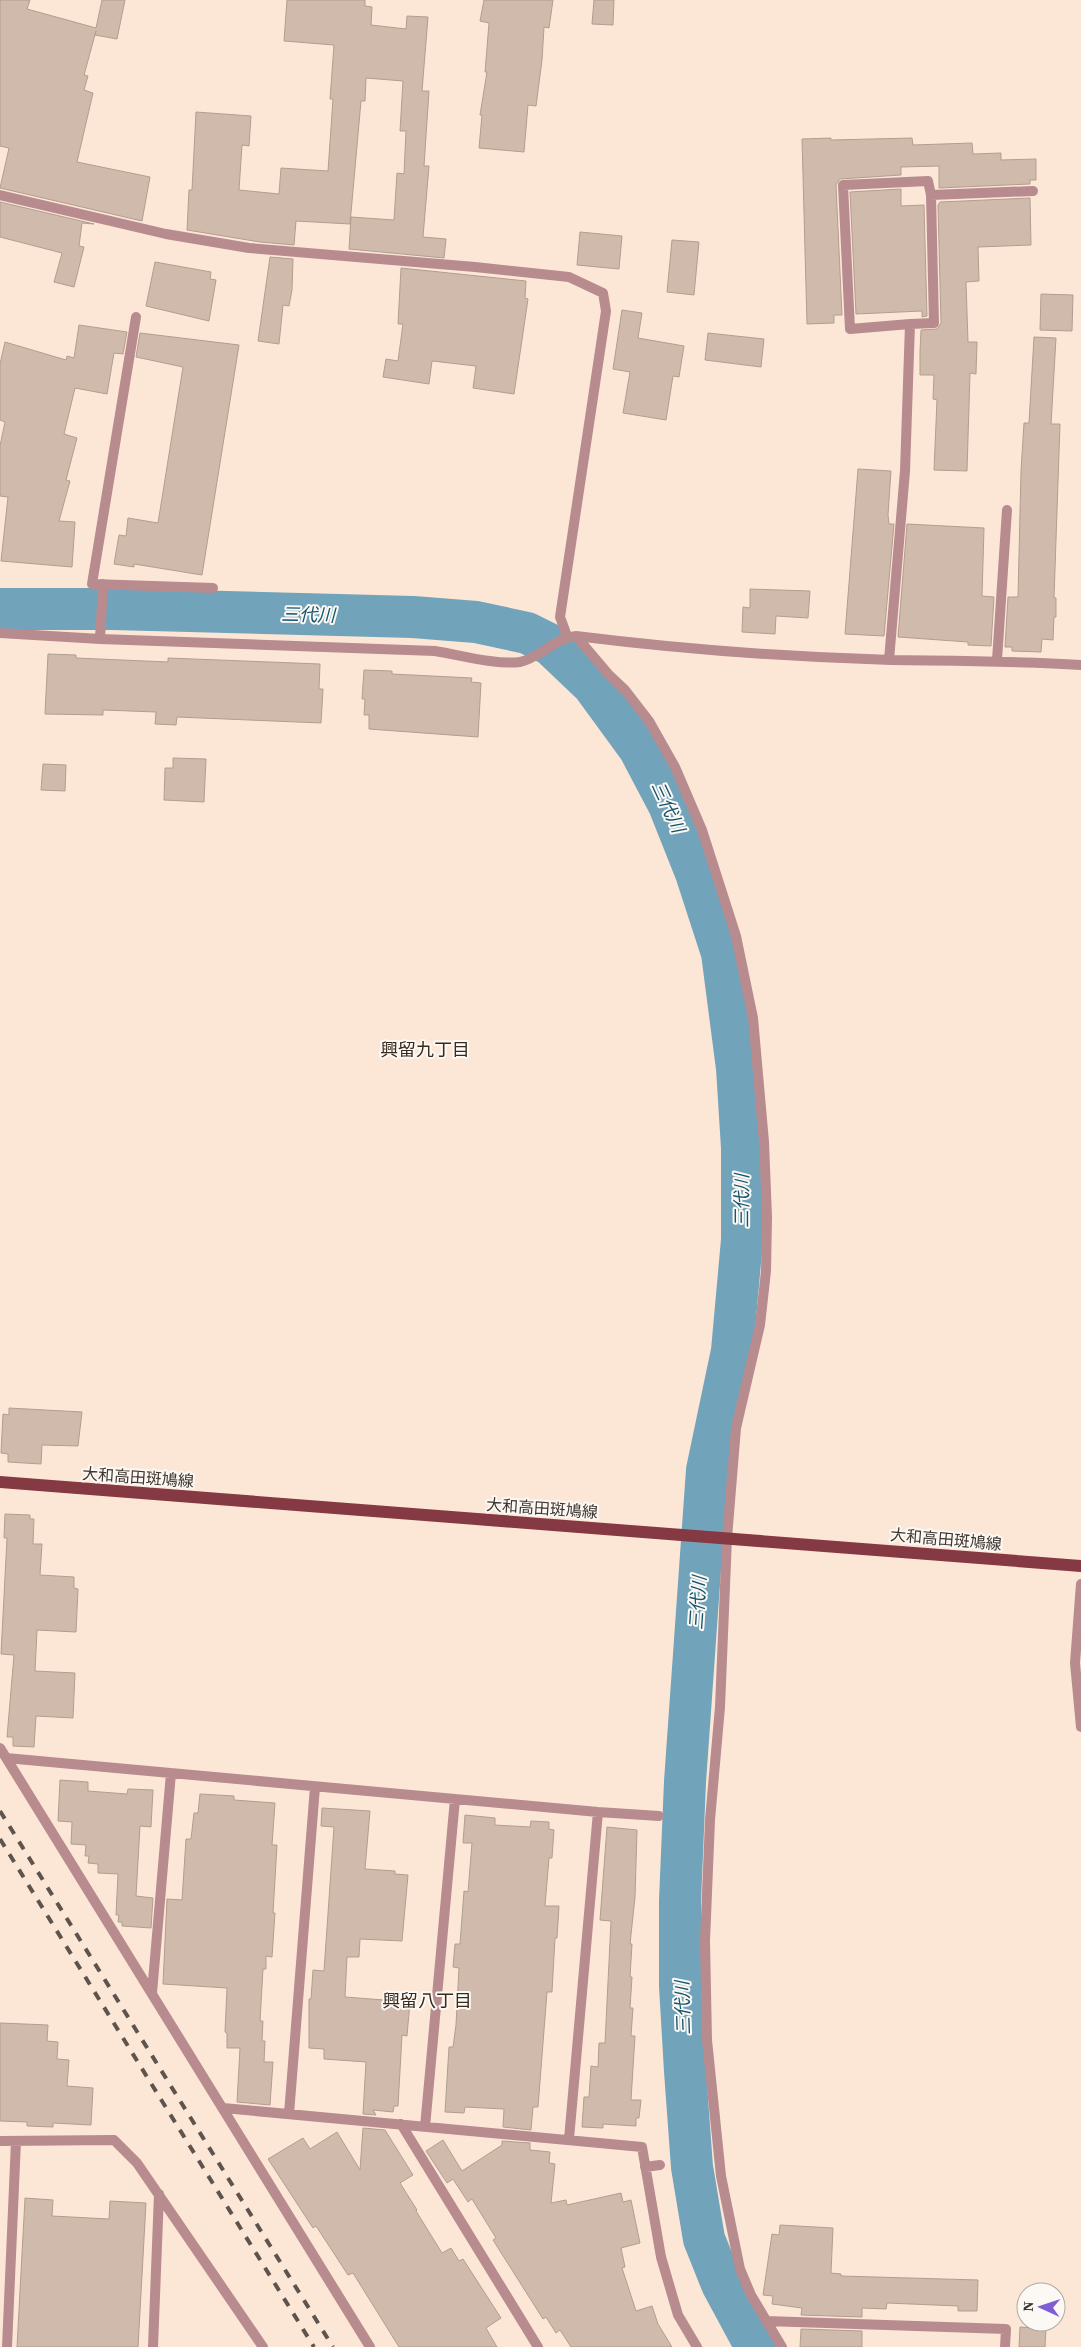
<svg xmlns="http://www.w3.org/2000/svg" width="1081" height="2347" font-family="'Source Serif 4','Noto Sans JP',serif">
<rect width="100%" height="100%" fill="#fce7d7"/>
<g fill="none" stroke-linecap="round" stroke-linejoin="round">
<path stroke="#71a3bb" stroke-width="42" d="M0,609h113l300,8 63,5 51,11 24,12 42,40 46,63 30,57 27,68 26,80 15,115 5,80v92l-10,111 -25,119 -22,312 -5,119v85l5,85 7,96 12,72 18,45 34,63"/>
</g>
<path fill="#cfbaac" stroke="#b29d90" d="M0,0h30l-3,9 69,19 6,-28h23l-8,39 -22,-4 1,-4 -12,44 4,1 -4,14 9,3 -16,69 73,15 -8,44 -142,-33 9,-40 -9,-2z
M287,0h78v6l7,1 -1,18 35,4 1,-13 21,1 -6,74h7l-5,75h5l-6,71 23,2 -2,19 -95,-9 2,-32 43,3 3,-47 7,1 2,-43h-6l3,-50 -37,-3 -1,23h-4l-11,123 -54,-3 -2,24 -34,-3 -73,-12 2,-40h3l4,-78 55,4 -2,30 -7,-1 -3,45 40,4 2,-26 47,3 5,-72h-3l4,-54 -50,-4z
M484,0h69l-4,28 -5,-1 -2,33 -6,46 -8,-1 -4,47 -45,-4 3,-33h-2l7,-43h-2l4,-49 -9,-2z
M594,0h20l-1,25 -21,-1z
M831,138v2l81,-2 1,7 59,-2 1,11 28,-1v7l35,-1v21h-6v4l-91,4v-22l-38,1v8l-61,4 -4,6 6,130h-8v8l-27,1 -5,-185z
M901,189v17l23,-1 3,111 -5,1v-6l-66,3 -6,-122z
M1030,198l1,47 -53,2 1,34 -13,1 2,60h9l-1,32 -6,-1 -3,98 -33,-1 3,-70 -4,-1 1,-24h-14v-23l1,-22 16,-1 4,-6 -3,-118 2,-3z
M0,202l94,22 -12,-1 -3,23 5,1 -10,40 -20,-5 8,-29 -62,-16z
M580,232l42,4 -3,33 -42,-4z
M672,240l27,2 -5,53 -27,-3z
M270,257l23,2 -1,31 -3,16 -6,-1 -4,39 -21,-3z
M155,262l56,10 -1,7 6,1 -7,41 -63,-15z
M401,268l125,13 -1,17 3,1 -14,95 -41,-6 3,-22 -44,-5 -3,23 -46,-7 3,-18 12,2 5,-37h-5z
M1041,294l32,1 -1,36 -32,-1z
M622,310l20,3 -4,25 46,8 -5,31 -6,-1 -7,44 -43,-7 7,-41 -17,-3z
M79,325l48,7 -4,22 -9,-1 -7,41 -32,-6 -11,46 13,4 -11,42 4,1 -11,40 16,1 -3,45 -71,-6 7,-64 -8,-1v-50l5,-24 -5,-2v-56l5,-22 61,18 1,-4 7,2z
M140,333l99,12 -37,230 -68,-11v3l-20,-3 5,-29 7,1 2,-18 30,5 25,-156 -47,-10z
M708,333l56,6 -3,28 -56,-7z
M1034,337l22,1 -5,86h9l-6,174h2v19h-2l-1,23 -11,-1 -1,13 -29,-1v-4h-7l3,-50h10l3,-126 3,-48h5z
M858,469l33,2 -3,44 1,9h5l-10,112 -39,-2z
M907,524l77,4 -2,68 12,1 -3,49 -23,-1v-3l-70,-5z
M750,589l60,2 -2,27 -32,-2 -1,18 -33,-2 1,-25 7,1z
M48,654l28,1v3l92,4v-4l152,6 -1,25h4l-2,34 -144,-6 -1,8 -21,-1 1,-12 -53,-2v5l-58,-1z
M364,670l28,1v3l80,4 -1,4 10,1 -3,54 -109,-8v-14h-5l1,-16h-3z
M173,758l33,1 -2,43 -40,-2 1,-32h8z
M43,764l23,1 -1,26 -24,-1z
M9,1408l73,4 -4,34 -36,-1 -1,19 -33,-2v-8l-7,-1 2,-39 6,1z
M5,1514l25,1v4h4l-1,25h9l-2,31 34,2v11l4,1 -2,43 -39,-2 -2,41 40,2 -2,45 -37,-2 -2,31 -21,-1v-9h-6l7,-82 -13,-1 6,-116h-3z
M60,1780l28,2v9l39,3 1,-5 25,1 -2,37 -11,-1 -4,70 17,2 -2,30 -29,-2v-4h-4l1,-7h-3l2,-41 -20,-1v-9l-10,-1 1,-7h-4l1,-11 -15,-1 1,-22 -14,-1z
M200,1794l34,2v4l41,3 -3,42h5l-4,68h2l-3,44 -6,-1v13h-3l-3,52h3l-1,20h3l-1,21h9l-3,43 -33,-3 3,-54h-13v-15l-2,-1 2,-44 -64,-4 4,-85 15,1 4,-61h5l3,-26h4z
M322,1808l48,3 -5,58 30,2v3l13,1 -6,66 -42,-2 -1,18h-12l-2,40 65,5 -3,34 -5,-1 -4,71h-4l-1,6 -20,-2 3,5 -13,-1 3,-52 -42,-3v-10l-15,-1v-49h2l2,-29 11,1 10,-144 -13,-1z
M465,1815l30,3v7l35,2 1,-6 18,1v7l5,1 -2,28h-3l-4,48h14l-2,32h-2l-3,54h-5l-9,115h-5l-2,23 -28,-3 1,-18 -39,-2 -1,6 -19,-1 4,-65h4l3,-22 3,-57 -6,-1 2,-23h5l4,-53 4,1 4,-49h-9z
M607,1827l30,3 -2,67 -5,47h2l-2,33h2l-2,31h3l-2,28h4l-4,64h10l-2,18h-3v8l-33,-2v4l-21,-1 2,-30h5l2,-31 7,1 1,-24h6l6,-122 -11,-1z
M0,2023l48,2 -1,16 11,1 -1,17 12,1 -2,26 26,2 -2,37 -38,-2v4l-26,-1v-4l-27,-1z
M363,2128l22,2 28,45 -13,8 17,27 -1,1 26,42 9,-5 8,13 4,-2 38,59 -15,10 11,19h-98l-46,-74 -5,2 -32,-49 -3,2 -45,-69 35,-21 7,11 27,-17 23,38z
M443,2140l19,31 40,-26v-4l28,2v7l20,2 -1,11 6,1 -4,39 15,-3 1,5 54,-12 2,9 8,-2 9,43 -19,5 4,19 -3,1 14,43 16,-5 6,18 14,23h-101l-11,-17 -4,3 -10,-16 -3,2 -50,-79 3,-2 -24,-39 -4,3 -15,-23 -6,4 -21,-32z
M25,2198l28,2 -1,16 57,3 1,-18 36,2 -8,144h-121z
M780,2225l53,3 -2,45 10,1v2l137,4 -1,31h-19v-5l-71,-3 -1,6 -24,-1v9l-61,-2 1,-7 -30,-4 1,-8 -10,-1 9,-61 7,1z
M1020,2327l26,2 -1,18h-26z
M801,2329l61,2v16h-62z"/>
<g fill="none" stroke-linecap="round" stroke-linejoin="round">
<path stroke="#b88b8e" stroke-width="10" d="M0,195l166,39 83,14 226,19 94,10 34,16 3,18 -46,306 7,19
M931,195l102,-4
M136,317l-44,267 121,4
M0,633l100,6 335,12c25,4 60,14 85,11 18,-3 35,-24 56,-26 104,13 210,21 315,24 64,1 127,1 190,5
M576,636l33,39 16,15 24,31 26,46 27,63 34,106 17,82 11,124 3,75 -1,54 -6,54 -24,103 -9,110 -7,169 -10,113 -5,121 2,99 14,136 19,93 11,26 31,52
M100,639l3,-55
M889,660l16,-189 5,-147 -60,5 -7,-144 85,-4 3,14 3,128 -24,1
M997,660l10,-150
M1081,1584l-6,79 6,64
M0,1748l370,599
M6,1758l592,54 61,4
M152,1993l19,-220
M223,2108l419,39 19,110 17,58 19,32
M289,2114l26,-327
M401,2124l137,223
M425,2127l30,-328
M569,2139l29,-327
M0,2141l114,-1 23,23 126,184
M645,2167l15,-2
M766,2321l240,8 -1,18
M7,2347l9,-206
M153,2347l6,-153"/>
<path stroke="#853943" stroke-width="12" d="M0,1482l1081,84"/>
<path stroke="#5f544d" stroke-width="4" stroke-dasharray="9 9" stroke-linecap="butt" d="M0,1811l333,536
M0,1839l314,508"/>
</g>
<g text-anchor="middle" stroke-width="4" stroke-linejoin="round" paint-order="stroke">
<g font-size="16" fill="#3d352f" stroke="#fcf8f4">
<text transform="translate(138 1477) rotate(4)" y="6">大和高田斑鳩線</text>
<text transform="translate(542 1508) rotate(4)" y="6">大和高田斑鳩線</text>
<text transform="translate(946 1539) rotate(5)" y="6">大和高田斑鳩線</text>
</g>
<g font-size="18" font-style="italic" fill="#13556e" stroke="#fcf8f4">
<text transform="translate(308 615) rotate(1)" y="6">三代川</text>
<text transform="translate(668 807) rotate(65)" y="6">三代川</text>
<text transform="translate(742 1201) rotate(-90)" y="6">三代川</text>
<text transform="translate(698 1603) rotate(-86)" y="6">三代川</text>
<text transform="translate(683 2008) rotate(-92)" y="6">三代川</text>
</g>
<g font-size="18" fill="#39291d" stroke="#fcf8f4">
<text x="425" y="1056">興留九丁目</text>
<text x="427" y="2007">興留八丁目</text>
</g>
</g>
<g transform="translate(1041 2307) rotate(273)"><circle r="24" fill="#fcf8f4" stroke="#b0aaa5"/>
<path d="M0-4L9 19L0 12L-9 19Z" fill="#7f5dd7"/>
<text y="-8" font-size="14" font-weight="bold" text-anchor="middle" fill="#3d352f">N</text>
</g>
</svg>
